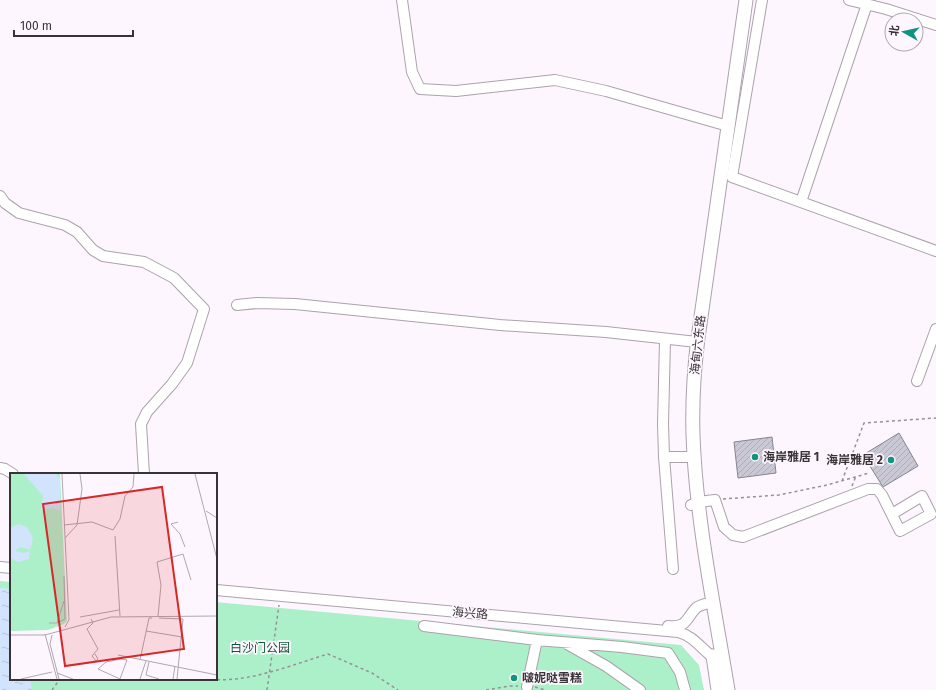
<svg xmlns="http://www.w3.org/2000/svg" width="936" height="690" font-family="'Fira Sans','Noto Sans SC',sans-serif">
<defs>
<pattern id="water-ripples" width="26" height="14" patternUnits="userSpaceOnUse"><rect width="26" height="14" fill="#d1e3fd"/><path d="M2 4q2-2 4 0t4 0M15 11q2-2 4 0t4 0" fill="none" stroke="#b4c3d9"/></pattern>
<pattern id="building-hatch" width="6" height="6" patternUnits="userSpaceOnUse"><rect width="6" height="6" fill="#cac8d4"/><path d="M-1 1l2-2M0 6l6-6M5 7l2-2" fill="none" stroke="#aeacb7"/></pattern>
</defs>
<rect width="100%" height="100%" fill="#fef6fe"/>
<path fill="#acf0ca" d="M0,581l11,1v97h205v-77l465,43 18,20 5,25h-704z"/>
<path fill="url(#water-ripples)" d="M0,588l11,1v90h19l2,11h-32z"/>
<path fill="url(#building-hatch)" stroke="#86848f" d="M899,433l19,33 -35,21 -20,-32z
M772,437l4,36 -38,5 -4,-36z"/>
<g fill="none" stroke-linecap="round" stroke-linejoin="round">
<g stroke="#aca2ab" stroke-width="12">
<path id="minor" d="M402,0l10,72 8,17 36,2 99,-11 51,11 122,35
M762,0l-30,177 204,74
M849,0l37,9 50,16
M0,196l5,7 14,10 46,12 12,7 16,18 10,6 41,6 30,16 30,31 -17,54 -15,21 -25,28 -6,12 3,50
M801,202l66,-198
M237,305l20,-2 38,1 205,21 106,7 91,10
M665,340l-2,84 1,33 9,112
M917,381l19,-52
M664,457h31
M0,468l5,1 8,5
M691,505l7,-3 17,-2 9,27 9,8 10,2 125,-48h9l5,6 18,36 31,-17 -9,-18 -30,18
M0,567l11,1
M216,590l462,42c16,4 23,17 36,26
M424,626l113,14 85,7 46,6 12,19 5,18
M668,626c20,2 18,-8 28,-18 2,-2 6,-3 9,-4
M567,644l39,22 34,24
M527,687l10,-47"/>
</g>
<g stroke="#aca2ab" stroke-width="15">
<path id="major" d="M713,656l5,34
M728,690c-14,-85 -32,-170 -35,-255 -1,-33 1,-65 5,-97l48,-338"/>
</g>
<path stroke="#979096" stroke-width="1.5" stroke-dasharray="3 3" stroke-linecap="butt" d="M842,481l22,-58 72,-5
M852,486l4,-10
M723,499l56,-4 48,-10 42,-12
M205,679c42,5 83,-13 123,-25l44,19 26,17
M535,687l10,3
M52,690l8,-11
M267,690l12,-85
M486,690l23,-4h9"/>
<use href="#minor" stroke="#fff" stroke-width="10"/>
<use href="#major" stroke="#fff" stroke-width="13"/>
</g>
<g fill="#0f947f" stroke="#fef6fe" stroke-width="1.5">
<circle cx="755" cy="457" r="4"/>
<circle cx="891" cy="460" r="4"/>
<circle cx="514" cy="678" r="4"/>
</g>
<g text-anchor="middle" stroke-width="3.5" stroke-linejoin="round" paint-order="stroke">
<g font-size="12" fill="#383337" stroke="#fef6fe">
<text transform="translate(698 345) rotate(-84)" y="4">海甸六东路</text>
<text transform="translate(470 613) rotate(5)" y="4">海兴路</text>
</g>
<g font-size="12" font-weight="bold" fill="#383337" stroke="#fef6fe" text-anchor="start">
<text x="763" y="461">海岸雅居 1</text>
<text x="883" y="464" text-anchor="end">海岸雅居 2</text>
<text x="522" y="682">啵妮哒雪糕</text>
</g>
<g font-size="12" fill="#155438" stroke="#fef6fe">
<text x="260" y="652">白沙门公园</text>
</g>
</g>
<g transform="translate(10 473)">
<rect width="207" height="207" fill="#fef6fe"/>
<path d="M0,1h50l7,147 -3,3 -16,6 -38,1z" fill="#acf0ca"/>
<path d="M14,1h31l5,4v33l-7,-3 -12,2 2,-14zM9,51l8,3 6,11 -3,12 -9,-3 -4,3 -1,-2v3l2,3 -1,-3 6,2 7,-2 -1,8 -11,3 -8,-4v-30z" fill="#d1e3fd"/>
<path fill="none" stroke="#afa8ae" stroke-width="1" d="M52,1l7,146 -4,7M185,1l22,85M196,38l11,7M168,49l-7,2 9,10 5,13M54,52l28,-3 21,8 7,-11 5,-23 8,-9 1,-13M105,63l5,80M55,65l12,-13 5,-36 -2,-15M148,143l3,-31 -4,-23 26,-8 8,26M70,144l39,-7M149,145l24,1M81,146l2,4 -6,6 11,20 -6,7 4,5 2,-2 -3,-5M39,150h8l8,-4 -1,-43M47,150l7,-22M136,158l36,6M35,161l12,45M0,162h35l66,-18 106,-1M42,162l-2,9 9,35M108,182l99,20M111,186l6,1 -7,19 -22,-10 8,-7zM130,187l9,-42h3M139,189l-3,13 13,4M47,200l16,6M11,206l31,-7M130,206l6,-18M163,206l2,-13M167,206l6,-60"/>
<path fill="#d62828" fill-opacity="0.15" stroke="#d62828" stroke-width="2" d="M152,14l22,162 -119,17 -22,-162z"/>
<rect width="207" height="207" fill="none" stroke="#383337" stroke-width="2"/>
</g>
<g transform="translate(904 32) rotate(278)"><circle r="19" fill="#fef6fe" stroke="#afa8ae"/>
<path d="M0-3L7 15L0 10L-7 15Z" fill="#0f947f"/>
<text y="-6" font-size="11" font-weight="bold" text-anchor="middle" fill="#383337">北</text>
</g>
<path d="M14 30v6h119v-6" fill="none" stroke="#383337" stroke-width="2"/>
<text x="20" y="30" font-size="12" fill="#383337" stroke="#fef6fe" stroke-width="3" paint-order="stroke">100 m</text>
</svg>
